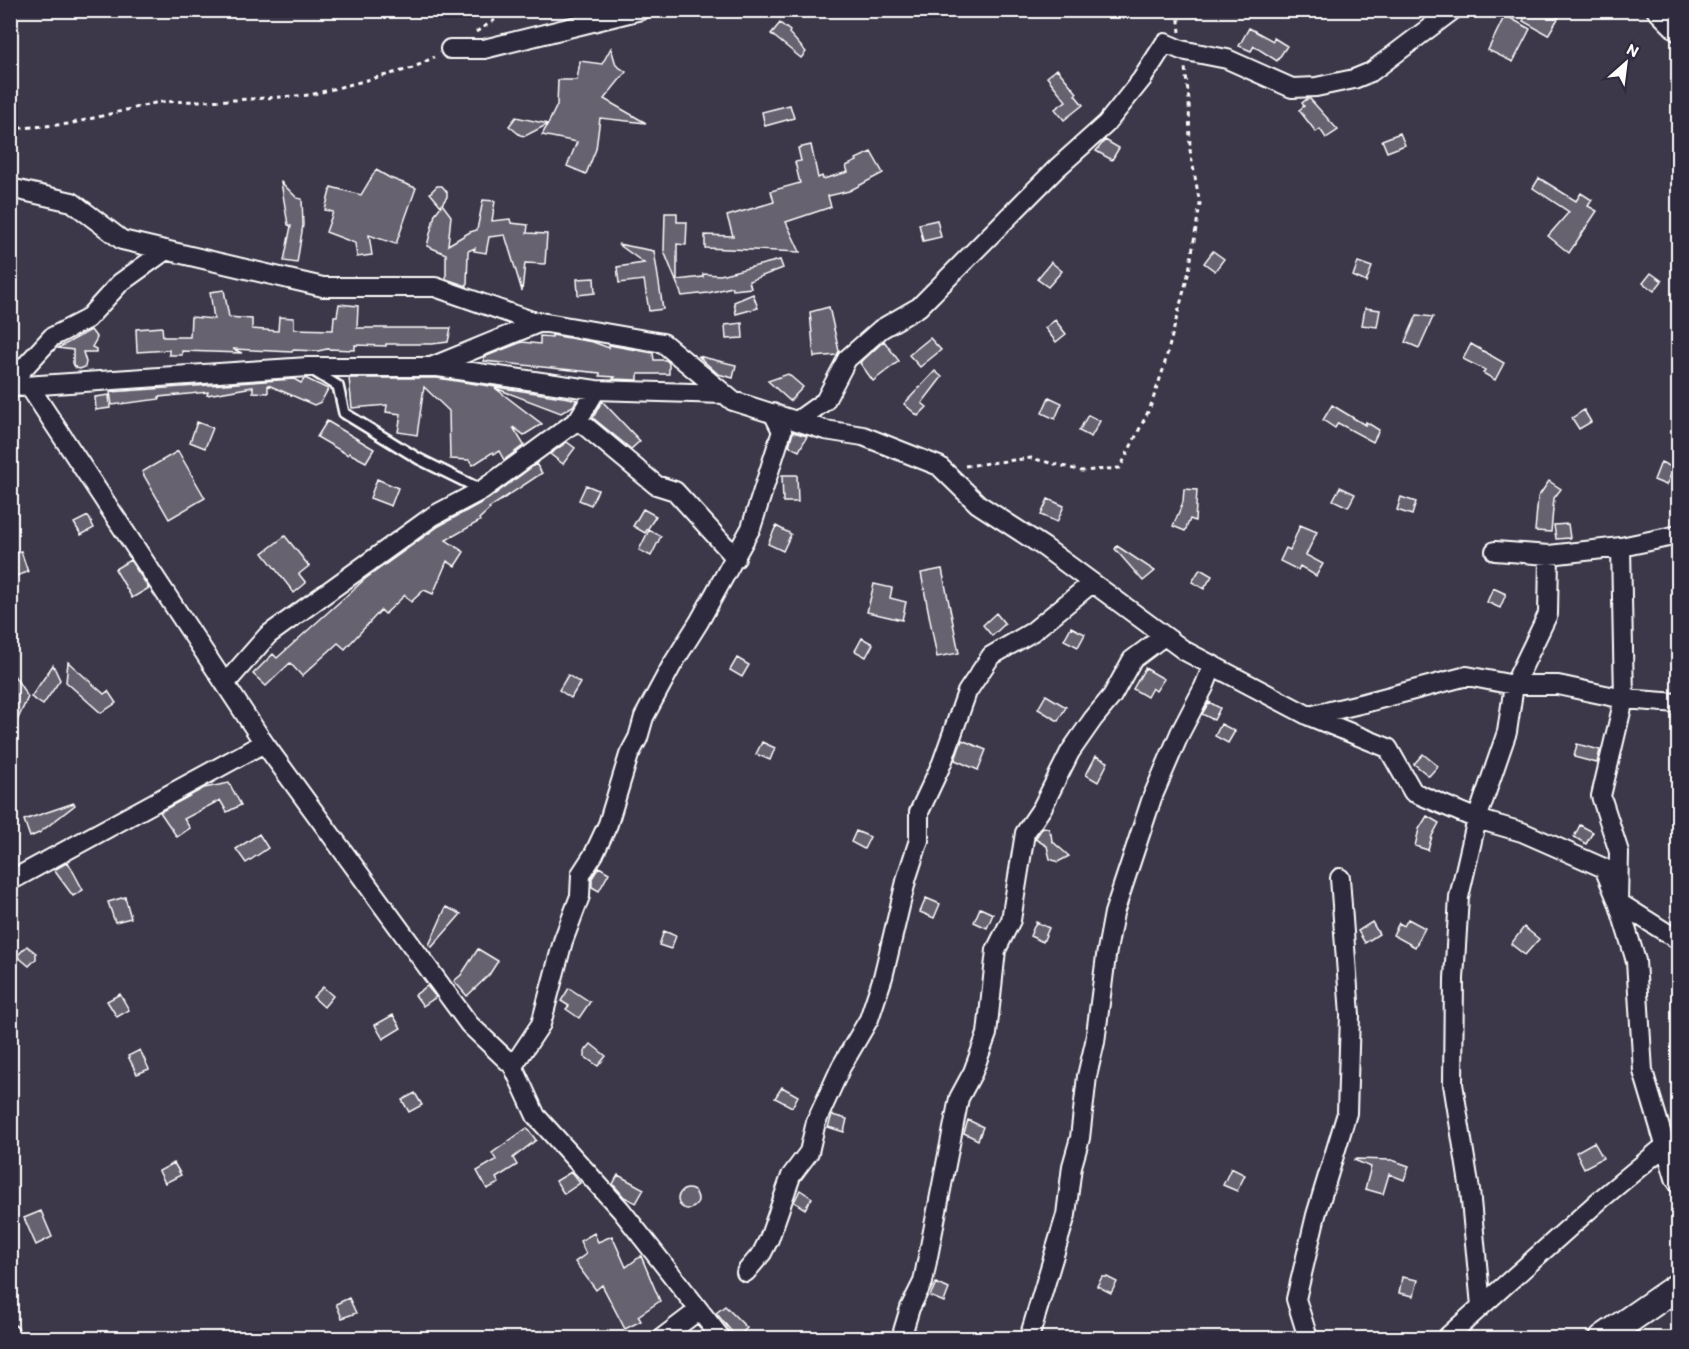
<svg xmlns="http://www.w3.org/2000/svg" width="1689" height="1349" font-family="Itim,sans-serif">
<rect width="100%" height="100%" fill="#3c3749"/>
<filter id="ink" filterUnits="userSpaceOnUse"><feTurbulence type="fractalNoise" baseFrequency=".0167" numOctaves="2"/><feDisplacementMap in="SourceGraphic" scale="12" xChannelSelector="R" yChannelSelector="G"/><feConvolveMatrix kernelMatrix="1 2 1 2 8 2 1 2 1" color-interpolation-filters="sRGB"/></filter>
<g filter="url(#ink)">
<path fill="#666270" stroke="#fff" stroke-width="1.5" d="M1528,10h19l12,7 -11,18 -25,-14z
M1505,15l25,14 -17,33 -25,-12z
M780,23l10,8 -1,2 17,19 -5,6 -30,-24z
M1249,28l24,13 1,-3 13,8 -10,15 -23,-15 -3,5 -12,-5z
M611,48l5,17 10,7 -22,27 42,24 -46,-5 -4,31 -10,25 -19,-8 10,-24 -35,-7 6,-11 -23,12 -5,-1 -11,-9 7,-9 32,7 9,-19 1,-25h19l3,-19 22,3z
M1057,69l20,24 -2,2 8,10 -19,15 -9,-11 11,-8 -19,-24z
M1307,99h3l28,31 -12,8 -6,-9 -4,3 -17,-22 5,-4 -2,-3z
M790,105l4,13 -29,8 -3,-14z
M1400,133l5,12 -18,7 -5,-12z
M1105,140l14,8 -7,12 -16,-9z
M811,145l7,33 4,-2 1,3 25,-7 -2,-6 11,-5 -1,-2 15,-7 12,21 -34,18 -21,5 3,11 -45,15 14,30 -95,-4v-13l28,1 -6,-20 47,-14 -3,-11 29,-8 -5,-21 6,-1 -3,-13z
M376,170l14,8 26,10 -20,56 -27,-9 3,20 -15,2 -2,-14 -29,-11 7,-20 -8,-2 6,-23 30,8z
M1539,178l37,23 5,-8 11,7 -4,6 9,5 -28,42 -21,-17 21,-24 -36,-24z
M281,182l16,16 5,1 1,26 -6,38 -13,-2 7,-35 -3,-1z
M437,186h5l5,6v5l-5,7 9,12 -3,29 22,-13 7,-2 6,-30 12,1 -3,20 18,-2 1,4 17,2 -1,8 20,1 -2,30 -20,-1 -3,28 -17,-56 -16,2 -3,16 -12,-2 1,-3 -7,3 -1,35 -21,-7v-25l-19,-8 8,-32 6,-8 -11,-13z
M665,213h12v9h10l-1,23 -9,-1v36l26,-3v-3l17,1 60,-15 3,8 -34,13 2,7 -18,2 -1,-3 -24,6 -26,3 -18,-45z
M937,220l4,17 -18,4 -4,-17z
M618,244l36,7 9,58 -14,2 -5,-31 -25,3 -2,-16 27,-4z
M1213,251l11,8 -9,12 -11,-8z
M1051,262l11,9 -14,16 -11,-8z
M1358,262l14,5 -6,15 -13,-6z
M1651,273l11,8 -8,10 -11,-8z
M594,278l1,15 -17,2 -1,-16z
M224,290l5,27 23,2v10l26,2 1,-14 15,1v11l39,1 1,-14h3l2,-12 19,2 -1,22h94l-3,14 -16,2h-46v2l-31,-1v5l-28,-1 -9,2 -25,-1 -1,2 -59,-3 9,4 -60,-2v4h-13v-5l-32,2 -1,-23 26,-2 1,10h27l1,-20 23,2 -4,-27z
M753,294l5,14 -22,6 -2,-12z
M829,307l10,44 -2,4 -23,2 -4,-45z
M1365,308l15,2 -3,17 -15,-2z
M1417,315l16,2 -14,31 -14,-6z
M1055,320l11,14 -10,8 -11,-14z
M742,323l1,15 -17,1 -1,-14z
M91,330l6,8 -5,9 4,2v3h-13l3,10 -1,5 -5,2 -4,-1 -3,-4v-14l-15,-2z
M552,335l41,7 16,6v-3l44,8 1,7h12l3,3v11h-31v6l-25,-1 2,-2 -15,-1v-3l-116,-12v-4l38,-15 18,2v-8l12,1z
M930,338l11,12 -21,17 -11,-12z
M884,341l15,20 -26,20 -13,-18z
M1471,344l33,19 -9,17 -12,-7 2,-3 -22,-11z
M698,356l38,9 -3,13 -15,-4z
M935,371l7,6 -20,26 5,4 -9,9 -14,-12z
M788,374l15,13 -13,14 -22,-20z
M305,378l23,11 -7,13 -7,3 -46,-20v8l-15,-1v-5l-46,8 1,-3 -49,5 1,2 -48,6 -2,-13 184,-13 7,4z
M349,378h88l132,20 8,2 -4,6 -12,7 -66,-25 47,36 -18,11 -11,-8 11,18 -20,15 -5,-9 -5,3 -1,-2 -20,13 -4,-5 -19,-1 -1,-48 -25,-24 -7,48 -19,-3 3,-18 -15,-2 1,-7 -35,3z
M109,395l1,13 -14,2 -1,-13z
M1049,397l13,6 -7,16 -13,-6z
M602,401l38,40 -9,8 -38,-31z
M1332,405l33,20 1,-3 13,8 -6,12 -35,-19 -3,5 -12,-8z
M1584,410l7,12 -12,7 -7,-11z
M1088,415l12,6 -9,16 -12,-6z
M327,421l47,28 -8,13 -17,-9 -1,2 -31,-18z
M197,422l16,6 -8,20 -15,-6z
M793,432l14,4 -8,15 -10,-5z
M567,442l8,6 -12,16 -13,-10z
M178,451l27,47 -36,21 -27,-47z
M1661,462l13,6 -8,17 -12,-5z
M536,464l6,9 -53,35 1,1 -11,10 1,2 -34,19 18,12 -9,14 -8,-5 -14,33 -9,-4 -13,12 -6,-7 -20,19 -4,-4 -36,39 -7,-6 -36,33 -12,-13 -24,23 -13,-12 20,-20 4,4 88,-79 74,-53 49,-27z
M782,475h15l1,27h-15z
M377,479l21,9 -7,18 -21,-8z
M1549,481l12,8 -7,9 -3,34 -16,-1 3,-34z
M586,485l12,5 -7,15 -12,-5z
M1340,487l15,7 -7,13 -15,-7z
M1184,489l13,1 -2,31 -5,-2 -5,12 -12,-5 10,-24z
M1401,497l15,5 -4,13 -15,-5z
M1048,499l16,7 -7,16 -16,-7z
M643,509l13,7 -11,17 -12,-7z
M88,516l6,12 -13,7 -7,-12z
M1568,524l2,14 -14,1 -2,-14z
M1300,525l17,7 -11,23 17,9 -7,12 -16,-10 -2,4 -18,-9 6,-13 4,2z
M776,526l15,8 -8,17 -15,-7z
M649,530l12,6 -10,20 -12,-6z
M285,536l24,30 -10,8 7,9 -12,10 -31,-40z
M1117,546l38,25 -12,10 -28,-32z
M21,551l7,21 -15,5 -3,-8v-15z
M130,560l19,28 -17,10 -17,-29z
M942,569l17,84 -22,4 -16,-84z
M1200,569l12,7 -8,13 -12,-7z
M874,584l18,4 -2,10 16,4 -4,18 -35,-8z
M1493,588l13,6 -6,14 -13,-6z
M996,613l9,11 -13,12 -9,-11z
M1071,627l14,7 -7,13 -14,-7z
M862,638l11,6 -7,13 -11,-6z
M737,658l12,7 -7,12 -12,-7z
M68,662l36,32 4,-3 8,12 -15,10 -35,-31z
M53,665l7,15 -17,25 -12,-8z
M1145,668l19,11 -8,12 -4,-3 -5,9 -14,-8z
M10,669l18,28 -18,39z
M568,675l12,8 -9,15 -12,-8z
M1046,695l20,12 -8,14 -20,-12z
M1209,702l11,6 -6,12 -12,-6z
M1221,724l14,7 -7,12 -13,-7z
M962,740l24,10 -8,20 -23,-10z
M762,742l13,6 -5,12 -14,-6z
M1577,744l23,6 -3,13 -23,-6z
M1423,754l15,12 -9,10 -15,-12z
M1096,756l12,6 -10,20 -12,-7z
M229,783l12,22 -14,7 -7,-12 -36,19 6,9 -13,9 -17,-25 44,-24z
M74,803l1,2 -36,28 -9,4 -6,-17z
M1427,816l12,7 -7,13 -4,14 -13,-4 4,-17z
M1580,825l13,7 -7,12 -12,-7z
M1043,827l5,1 3,6 1,7 17,15 -11,6 -8,-3 -3,-13 -12,-7z
M856,831l14,6 -6,12 -13,-7z
M259,834l9,14 -22,15 -10,-14z
M68,862l15,28 -10,6 -19,-26z
M599,867l10,6 -10,18 -7,-4v-9z
M125,897l6,21 -16,4 -7,-20z
M926,898l14,6 -6,14 -14,-6z
M446,907l15,7 -29,33 -3,-2z
M980,908l13,6 -6,14 -13,-6z
M1408,919l17,9 -10,19 -22,-12 6,-12 5,3z
M1036,922l13,6 -6,14 -13,-6z
M1372,922l7,12 -14,9 -7,-12z
M1524,927l15,12 -14,16 -14,-11z
M664,931l12,5 -5,13 -12,-4z
M27,946l9,7v6l-7,7 -12,-10z
M478,949l20,12 -9,14 -22,21 -13,-15 7,-6z
M427,986l9,11 -13,9 -8,-11z
M323,987l10,9 -9,11 -11,-10z
M569,988l21,14 -11,16 -13,-9 3,-3 -8,-5z
M120,994l9,16 -12,7 -10,-16z
M393,1015l8,13 -18,11 -8,-14z
M591,1044l15,12 -8,10 -13,-9v-6z
M140,1050l9,19 -12,5 -9,-18z
M782,1087l16,9 -6,11 -17,-9z
M415,1093l7,12 -13,7 -7,-12z
M832,1115l15,4 -3,13 -16,-5z
M968,1120l15,7 -5,13 -14,-7z
M527,1128l9,12 -23,18 4,7 -21,13 3,5 -12,6 -10,-18 19,-11 -4,-7z
M1594,1142l9,16 -19,10 -8,-16z
M1355,1159l37,1 17,6 -5,14 -15,-6 -6,20 -18,-5 6,-22 -17,-7z
M174,1163l7,12 -16,8 -6,-12z
M1231,1168l14,7 -8,16 -14,-6z
M571,1172l9,11 -16,11 -8,-13z
M618,1175l26,14 -8,14 -12,-6 -11,-13z
M678 1199a10 10 0 1 1 20 0a10 10 0 1 1-20 0Z
M800,1190l12,8 -7,11 -11,-7z
M41,1211l11,26 -16,8 -12,-27z
M594,1233l4,9 14,-6 14,31 15,-11 19,45 -22,15 3,5 -16,8 -23,-44 -6,5 -21,-28 11,-8 -6,-13z
M1102,1277h5l10,5 -6,11 -14,-7z
M1402,1277l16,3 -4,16 -15,-3z
M936,1283l13,6 -5,13 -14,-6z
M349,1298l7,15 -14,5 -6,-14z
M725,1306l22,22 -10,10 -21,-25z"/>
<g fill="none" stroke-linecap="round" stroke-linejoin="round">
<g stroke="#fff" stroke-width="14">
<path id="lane" d="M312,370l26,16 6,27 75,46 63,31"/>
</g>
<g stroke="#fff" stroke-width="22">
<path id="street" d="M1656,10l22,22
M450,49h34l157,-39
M10,188l62,14 50,38 201,47h112l94,33 134,23 70,58 92,29 38,6 76,30 39,38 66,43 141,104 124,65 55,-13 103,-27 47,9h44l66,14 54,4
M431,367l110,-45
M10,383l42,-46 35,-18 33,-36 46,-33
M10,387l298,-20h130l158,23 128,4
M578,420l78,65 19,6 61,67
M797,421l28,-20 22,-42 34,-30 38,-22 138,-139 49,-44 36,-45 23,-36 16,7 46,9 65,29 24,-1 38,-8 17,-7 82,-62
M1621,547l3,152 -23,97 18,56 -1,50 18,59 7,110 32,107 3,5
M1495,551l54,4 72,-8 57,-12
M225,684l43,-49 165,-119 49,-26 96,-70 18,-30
M1309,716l79,32 25,44 64,27 45,13 82,36 14,34 60,38
M264,743l205,281 44,42 23,50 85,94 100,128
M10,881l254,-138 -235,-357
M513,1066l28,-42 22,-83 17,-45 1,-22 13,-20 14,-30 21,-69 9,-17 6,-21 28,-52 27,-43 52,-94 31,-97 -9,-18
M746,1272l16,-19 7,-14 22,-63 18,-24 7,-30 25,-55 28,-48 14,-42 24,-100 12,-37v-28l23,-49 25,-71 24,-36 41,-24 60,-49
M1481,1306l-11,-116 -17,-106 1,-105 5,-82 18,-78 30,-87 7,-47 34,-71 1,-59
M10,1334v4
M662,1338l37,-28
M901,1338l9,-30 13,-26 36,-184 14,-26 14,-38 9,-84 15,-30 14,-87 17,-25 28,-56 23,-33 19,-23 20,-36 32,-24
M1029,1338l37,-123 6,-49 8,-28 7,-62 8,-34 11,-86 8,-43 38,-115 28,-65 24,-46 9,-22
M1308,1338l-12,-39 20,-84 31,-102 3,-98 -10,-137
M1446,1338l155,-139 65,-54"/>
</g>
<g stroke="#fff" stroke-width="30">
<path id="secondary" d="M1603,1338l75,-52"/>
</g>
<path stroke="#fff" stroke-width="3" stroke-dasharray="4.5 4.5" stroke-linecap="butt" d="M1178,10l2,22
M476,32l34,-22
M10,129l59,-5 90,-22 76,-2 75,-5 103,-27 21,-11
M965,466l66,-8 51,13 38,-3 30,-60 13,-38 26,-99 11,-67 -10,-54 -1,-50 -4,-32"/>
<use href="#lane" stroke="#2f2a3d" stroke-width="9"/>
<use href="#street" stroke="#2f2a3d" stroke-width="18"/>
<use href="#secondary" stroke="#2f2a3d" stroke-width="26"/>
</g>
</g>
<rect width="1689" height="1349" fill="none" stroke="#2f2a3d" stroke-width="36"/>
<rect x="18" y="18" width="1653" height="1313" fill="none" stroke="#fff" stroke-width="2" filter="url(#ink)"/>
<g transform="translate(1626 63) rotate(28)" stroke="#2f2a3d" stroke-width="4.5" paint-order="stroke">
<path d="M0-4.5L10 22L0 15L-10 22Z" fill="#ffffff"/>
<text y="-9" font-size="16" font-weight="bold" text-anchor="middle" fill="#ffffff">N</text>
</g>
</svg>
